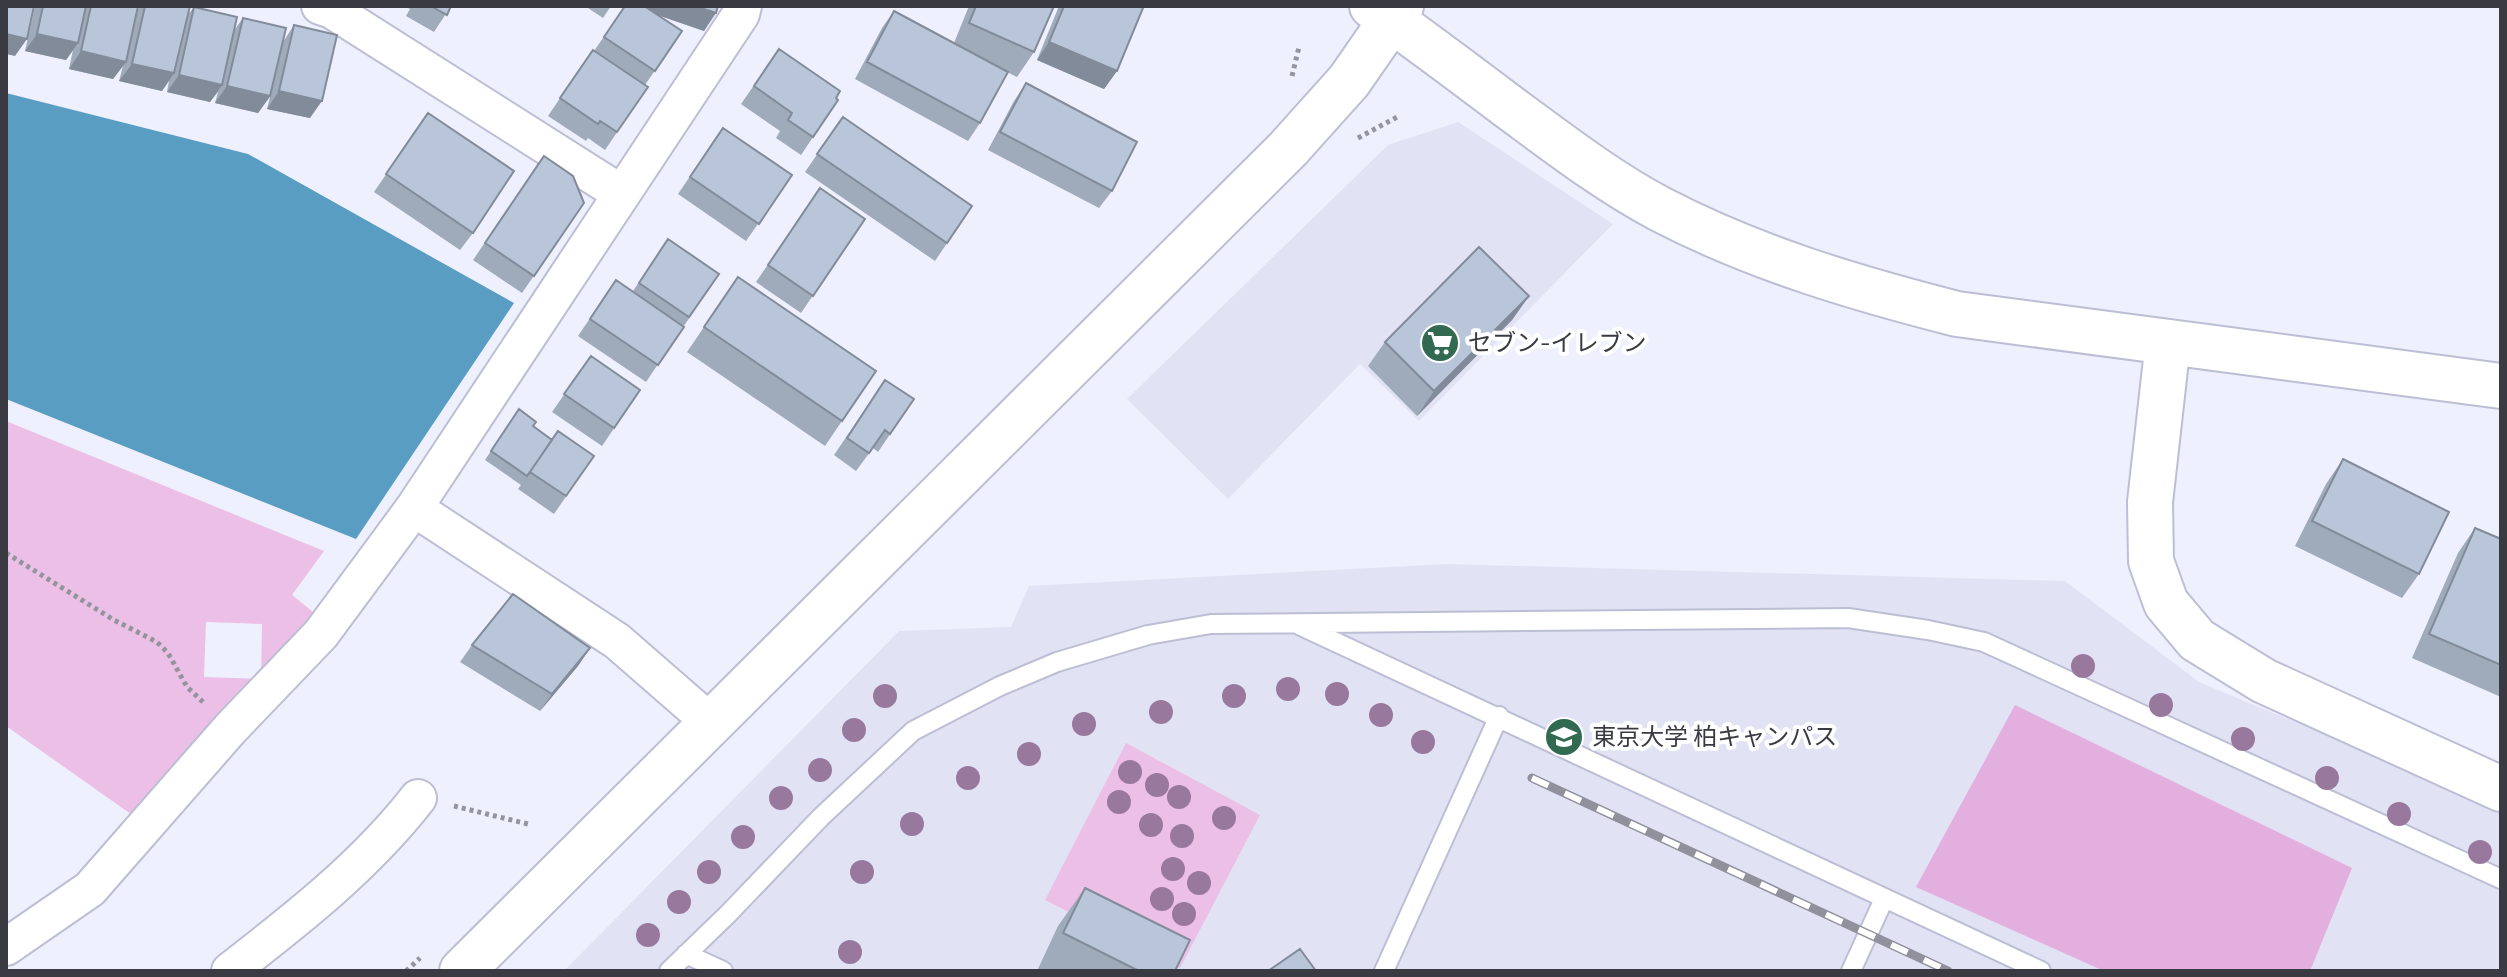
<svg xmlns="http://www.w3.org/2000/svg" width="2507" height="977" font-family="'Titillium Web','Noto Sans JP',sans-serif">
<rect width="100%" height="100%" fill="#eff0fe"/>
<path fill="#e1e2f4" d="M1458,122l155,102 -194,197 -59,-57 -132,135 -101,-100 261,-254z
M1447,564l618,17 134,101 302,126v163h-1937l335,-340 112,-4 18,-41z"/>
<path fill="#ecbfe7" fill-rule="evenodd" d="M6,421l318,130 -32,44 26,21 -183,201 -129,-91zM206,622l56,2 -1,55 -57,-2z
M1126,743l134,72 -80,153 -135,-68z"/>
<path fill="#e3afde" d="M2015,705l337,163 -42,103h-206l-188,-84z"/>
<path fill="#5a9dc2" d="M6,93l242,61 266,149 -158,236 -350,-140z"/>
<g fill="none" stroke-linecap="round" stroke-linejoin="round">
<g stroke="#bcbed4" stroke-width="22">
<path id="lane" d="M1299,625l742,346
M686,954l37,17
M669,971l59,-57 93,-97 92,-86 87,-45 57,-24 91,-27 63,-11 637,-6 80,12 56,12 517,237
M1384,971l115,-255
M1851,971l33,-72"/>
</g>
<g stroke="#bcbed4" stroke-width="40">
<path id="street" d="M320,6l12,4 290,184
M414,508l203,133 93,81
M6,947l84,-58 140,-160 91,-95 93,-126 327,-494 2,-8
M230,971c67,-52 135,-105 188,-173"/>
</g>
<g stroke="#bcbed4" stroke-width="48">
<path id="secondary" d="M1372,6c47,33 92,67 137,101 49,36 98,74 151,102 94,49 195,79 297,105l544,72
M2168,342l-18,160 1,59 15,42 31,37 67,41 237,108
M462,971l826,-822 61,-68 52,-75"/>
</g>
<path stroke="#94949f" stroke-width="5" stroke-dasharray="4 4" stroke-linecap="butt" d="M1292,76l7,-29
M1358,138l41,-22
M6,553l108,67 43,22 11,11 19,34 16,15
M454,806l74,18
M406,971l14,-13"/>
<use href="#lane" stroke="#fff" stroke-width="18"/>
<use href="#street" stroke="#fff" stroke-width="36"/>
<use href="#secondary" stroke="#fff" stroke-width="44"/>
<g stroke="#91919d" stroke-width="9">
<path id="rail" d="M1532,778l416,193"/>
</g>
<use href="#rail" stroke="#fff" stroke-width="6" stroke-dasharray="18" stroke-linecap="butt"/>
</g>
<g fill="#99789e">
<circle cx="2083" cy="666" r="12"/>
<circle cx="1288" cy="689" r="12"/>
<circle cx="1337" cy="694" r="12"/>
<circle cx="885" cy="696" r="12"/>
<circle cx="1234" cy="696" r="12"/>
<circle cx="2161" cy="705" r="12"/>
<circle cx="1161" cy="712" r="12"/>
<circle cx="1381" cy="715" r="12"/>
<circle cx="1084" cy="724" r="12"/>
<circle cx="854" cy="730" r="12"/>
<circle cx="2243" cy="739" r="12"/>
<circle cx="1423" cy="742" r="12"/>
<circle cx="1029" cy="754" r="12"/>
<circle cx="820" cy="770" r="12"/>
<circle cx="1130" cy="772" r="12"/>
<circle cx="968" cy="778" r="12"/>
<circle cx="2327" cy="778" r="12"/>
<circle cx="1157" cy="785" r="12"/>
<circle cx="1179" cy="797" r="12"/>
<circle cx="781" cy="798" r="12"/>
<circle cx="1119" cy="802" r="12"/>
<circle cx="2399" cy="814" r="12"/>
<circle cx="1224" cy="818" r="12"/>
<circle cx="912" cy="824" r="12"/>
<circle cx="1151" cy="825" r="12"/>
<circle cx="1182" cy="836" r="12"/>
<circle cx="743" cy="837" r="12"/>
<circle cx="2480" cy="852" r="12"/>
<circle cx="1173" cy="869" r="12"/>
<circle cx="709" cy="872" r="12"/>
<circle cx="862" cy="872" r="12"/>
<circle cx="1199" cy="883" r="12"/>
<circle cx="1162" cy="899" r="12"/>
<circle cx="679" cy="902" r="12"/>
<circle cx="1184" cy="914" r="12"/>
<circle cx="648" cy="935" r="12"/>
<circle cx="850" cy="952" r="12"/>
</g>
<path fill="#9faabb" d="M35,6h103v3l2,-3h50l-3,10 7,-9 41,22 8,-11 40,24 11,-17 16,93 -43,-9 3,-12 -12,16 -43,-10 3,-11 -8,10 -43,-10 2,-11 -7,10 -43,-10 4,-15 -10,13 -44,-10 4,-19 -7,10 -41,-9z
M404,6h47l-17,26 -28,-16 4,-7z
M585,6h26l-8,12z
M625,6h93l-14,25 -47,-16 25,16 -37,54 3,2 -43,63 -17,-12 -2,3 -38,-25 33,-49 13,-16z
M969,6h85l-20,46 -17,25 -10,-5 -27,51 -12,18 -113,-62 27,-51 12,-17 60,32z
M1059,6h80l-22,65 -13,18 -67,-29z
M779,49l59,51 -37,55 -25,-17 4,-7 -39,-27z
M1026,83l86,108 -13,17 -111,-58 26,-49z
M428,113l45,120 -13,17 -86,-58z
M843,117l129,89 -37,55 -130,-89z
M723,128l69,47 -46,66 -68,-47z
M544,156l40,47 -62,90 -49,-33z
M820,188l45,31 -64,94 -45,-31z
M668,239l51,35 -73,108 -68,-46 38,-56 17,11z
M738,277l138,94 -51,75 -138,-94z
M1529,296l-17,24 -95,96 -49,-50 17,-24z
M591,356l49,34 -38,56 -50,-34z
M885,380l29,19 -36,53 -5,-4 -17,23 -22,-16z
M519,409l14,17 19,14 42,16 -40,58 -36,-25 3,-4 -36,-25z
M2343,459l76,115 -17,24 -107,-52 31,-62z
M2475,528l26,11v158l-89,-39 46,-105z
M472,645l118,3 -12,18 -38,45 -80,-49z
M1085,888l90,83h-138l21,-45z"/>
<path fill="#828b99" d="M643,6h52l21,7 -12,18 -63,-22z
M6,34l21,5 -12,17 -9,-2z
M37,34l41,9 -12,17 -41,-9z
M1049,42l68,29 -13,18 -67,-29z
M81,51l45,11 -13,17 -44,-10z
M132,64l42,9 -12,18 -43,-10z
M179,75l43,10 -12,17 -43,-10z
M227,86l43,10 -12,17 -43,-10z
M279,91l43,10 -12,17 -43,-9z
M1529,296l-17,24 -95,96 17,-25z
M590,648l-12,18 -38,45 12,-17z"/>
<path fill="#b9c6da" stroke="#828b99" stroke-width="2" d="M6,6h28l-7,33 -21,-5z
M43,6h43l-8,37 -41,-9z
M91,6h47l-12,56 -45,-11z
M145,6h45l-16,67 -42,-9z
M431,6h20l-4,9z
M625,6h19l38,25 -27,40 -51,-34z
M695,6h23l-2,7z
M976,6h78l-20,46 -65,-29z
M1064,6h75l4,2 -26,63 -68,-29z
M194,7l43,10 -15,68 -43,-10z
M894,11l114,61 -28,51 -113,-61z
M243,18l43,10 -16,68 -43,-10z
M294,25l43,10 -15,66 -43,-10z
M779,49l61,42 -4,7 2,2 -25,37 -25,-17 4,-7 -38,-27z
M593,50l55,37 -31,45 -17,-11 -2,3 -38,-26z
M1026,83l111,59 -25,49 -112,-59z
M428,113l86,58 -41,62 -87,-59z
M843,117l129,89 -25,37 -130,-89z
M723,128l69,47 -33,49 -69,-47z
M544,156l29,20 11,27 -50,73 -49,-33z
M820,188l45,31 -52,77 -45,-31z
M668,239l51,35 -30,43 -50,-34z
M1479,247l50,49 -95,95 -49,-49z
M738,277l138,94 -34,50 -138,-94z
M616,280l68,47 -26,38 -68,-46z
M591,356l49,34 -26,38 -50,-34z
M885,380l29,19 -24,35 -5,-4 -16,23 -22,-15z
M519,409l17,13 -3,4 19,14 -25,36 -36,-25z
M558,431l36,25 -28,40 -36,-24z
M2343,459l106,53 -30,62 -107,-53z
M2475,528l26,11v126l-72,-31z
M513,594l77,54 -38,46 -80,-49z
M1085,888l105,52 -15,31h-36l-76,-38z
M1300,949l16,22h-48z"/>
<defs>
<g id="supermarket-disc" transform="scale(2)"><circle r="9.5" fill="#326951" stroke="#fff"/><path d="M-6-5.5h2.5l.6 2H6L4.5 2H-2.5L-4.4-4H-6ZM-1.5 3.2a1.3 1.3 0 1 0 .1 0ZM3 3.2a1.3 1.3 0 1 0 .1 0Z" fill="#fff"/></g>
<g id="university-disc" transform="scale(2)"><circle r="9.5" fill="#326951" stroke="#fff"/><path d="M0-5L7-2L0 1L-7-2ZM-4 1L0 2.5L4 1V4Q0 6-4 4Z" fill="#fff"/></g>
</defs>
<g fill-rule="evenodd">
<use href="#supermarket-disc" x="1440" y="343"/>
<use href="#university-disc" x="1564" y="737"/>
</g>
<g text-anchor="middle" stroke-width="8" stroke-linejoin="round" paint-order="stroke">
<g font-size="24" fill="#3a3a43" stroke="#fff" text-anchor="start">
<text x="1468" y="351">セブン-イレブン</text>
<text x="1592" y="745">東京大学 柏キャンパス</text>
</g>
</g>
<rect width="2507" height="977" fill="none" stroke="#3a3a43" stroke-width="16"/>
</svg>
